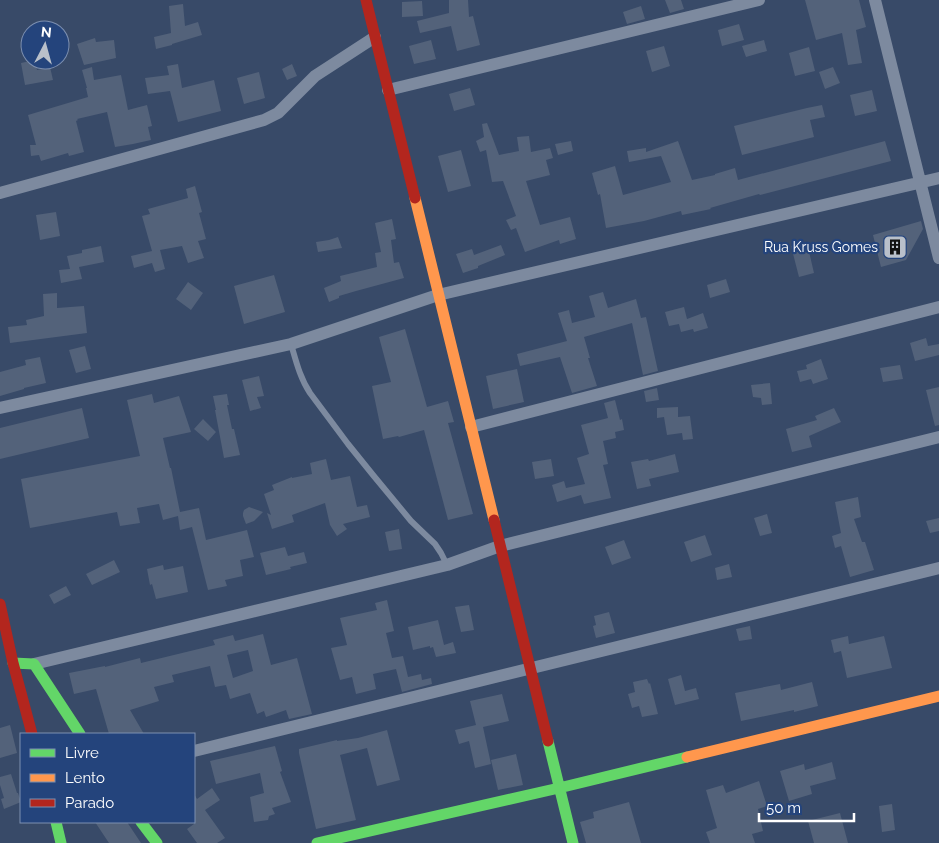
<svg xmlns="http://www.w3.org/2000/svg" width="939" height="843" font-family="Raleway,sans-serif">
<rect width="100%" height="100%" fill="#384a68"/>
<path fill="#53627a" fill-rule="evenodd" d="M449,0h19l1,17 4,-1 7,29 -23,6 -6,-25 -31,7 -3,-12 32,-8z
M665,0h16l3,9 -14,4z
M805,0h54l7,27 -10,3 6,33 -14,2 -6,-32 -26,7z
M422,1l1,15 -21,1v-15z
M183,4l2,22 13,-4 4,13 -30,9v1l-16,4 -2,-12 17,-4 -2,-27z
M641,6l4,13 -18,5 -4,-12z
M739,24l5,16 -22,6 -4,-16z
M95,38l1,4 18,-2 2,18 -32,7 -7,-21z
M431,40l5,19 -22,5 -5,-18z
M764,40l3,11 -21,6 -4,-11z
M664,46l6,20 -18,6 -6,-21z
M809,47l6,24 -20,5 -6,-23z
M35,60l2,10 13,-3 3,13 -28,5 -4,-22z
M178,64l4,24 32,-8 7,31 -43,11 -8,-31 -22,3 -3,-16 24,-3 -2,-9z
M292,64l5,12 -10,4 -5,-11z
M92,67l2,13 27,-5 7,35 19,-5 5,21 -4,1 3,13 -18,4 -18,3 -8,-35 -30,7 1,1 -2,1 8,31 -15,4 -1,-3 -27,8 -2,-6 -8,1 -1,-11h6l-8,-30 60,-18 -2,-9h1l-5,-18z
M833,67l7,16 -15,6 -6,-17z
M259,72l6,26 -21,6 -7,-26z
M470,88l5,17 -21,6 -5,-17z
M872,90l5,21 -22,5 -5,-21z
M822,105l3,12 -15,3 4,17 -72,18 -8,-29 73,-18z
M487,123l12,32 20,-4 -2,-14 12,-1 2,16 19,-4 3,10 -7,2 4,15 -24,6 14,44 30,-8 6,22 -16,5 -1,-4 -34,12 -9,-24 -5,2 -5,-10 10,-4 -13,-35 -11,1 -6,-32 -6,2 -4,-11 8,-4 -2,-13z
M571,141l2,10 -15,4 -3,-11z
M678,141l14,39 23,-5v-1l20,-6 3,12 147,-39 6,20 -131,34 -1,-1 -49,14 1,1 -29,6 -1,-4 -37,10 -38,7 -6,-34 -2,1 -6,-22 23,-7 8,29 48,-13 -10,-26 -32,6 -2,-11 19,-3v4z
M461,150l10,36 -23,6 -10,-36z
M195,186l7,26 -3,1 7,26 -8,2 6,17 -16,5 -6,-17 -22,4 5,19 -10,3 -3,-9 -18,5 -3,-12 21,-5 -10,-35 8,-2 -2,-5 40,-11 -2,-9z
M56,212l4,24 -20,4 -4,-25z
M392,219l4,20 -5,1 3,23 5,-1 5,16 -48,13 -17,5v2l-10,4 -5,-14 17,-7 -1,-5 37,-9 -2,-14 6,-1 -6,-29z
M921,221l2,8 -17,31 -25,7 -8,-32z
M338,237l4,11 -24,4 -2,-10 13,-2z
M807,243l7,30 -15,4 -8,-31z
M501,245l4,10 -27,11v2l-15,5 -7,-19 16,-5 2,6z
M101,246l3,16 -25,5 3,12 -21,4 -2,-13 11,-1 -3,-13 15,-3v-3z
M274,275l11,37 -41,12 -10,-38z
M726,279l4,13 -20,6 -3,-13z
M188,282l15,11 -12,17 -15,-11z
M603,292l5,16 28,-9 5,19 5,-1 12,54 -15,4 -11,-52 -48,14 6,21h-2l9,28 -25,7 -12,-36 -40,9 -3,-12 50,-13 -9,-28 11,-3 3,13 23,-6 -6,-21z
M57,293v15l27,-2 3,27 -77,10 -2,-16 19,-2 -1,-5 18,-4 -1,-22z
M684,307l3,12 16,-6 5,15 -14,4 -1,-3 -12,3 -2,-8 -10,2 -4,-14z
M405,329l22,78 21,-6 6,21 -6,1 25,91 -25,6 -24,-90 -25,7 -1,-1 -15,3 -11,-53 19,-4 -12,-45z
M926,338l2,8 11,-2v11l-24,6 -5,-18z
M85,346l6,23 -15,4 -7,-23z
M40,357l6,26 -22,5v1l-24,7v-24l26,-7 -1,-5z
M821,359l7,20 -15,5 -2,-5 -11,3 -3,-11 10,-2 -1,-4z
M900,365l3,14 -20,3 -3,-14z
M517,369l7,33 -31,7 -7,-33z
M259,376l5,20 -7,1 4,11 -11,3 -8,-31z
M770,383l2,21 -10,1 -1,-7 -8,-1 -2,-12z
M939,387v38l-4,1 -9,-36z
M657,388l2,12 -13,2 -2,-11z
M152,394l2,9 25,-7 12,36 -28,6 7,30h1l9,44 19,-4 7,32 41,-10 7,27 -14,3 3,16 -18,4 2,6 -19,4 -16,-63 -12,3 -2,-14 -15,4 -4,-16 -22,4 3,15 -20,3 -3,-14 -87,16 -9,-49 119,-23 -13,-56z
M227,394l2,11h-2l5,24h2l6,26 -16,3 -9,-48h1l-3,-14z
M615,400l5,20 2,-1 2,11 -9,2 1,6 -13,3 5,23 -5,1 8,33 -27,6 -3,-9 -24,7 -5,-17 12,-4 2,7 19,-4 -8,-26 12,-4 -8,-29 27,-7 -4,-15z
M678,407v10l12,-1 3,23 -10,1 -1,-7 -15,2 -3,-18 -7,1v-10z
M82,408l7,30 -89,21v-31z
M834,408l7,14 -32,14 3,11 -20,5 -6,-23 31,-9 -2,-4z
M203,419l13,13 -8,9 -14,-12z
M675,454l4,18 -30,7 2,7 -14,3 -6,-27 17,-3 1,2z
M326,459l5,21 19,-4 7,31 10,-2 3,12 -27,7 4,5 -10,7 -7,-11 -5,-22 -33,12 2,7 -22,7 -5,-16 4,2 -7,-21 10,-4 -2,-5 20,-8v1l20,-4 -2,-11z
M551,459l3,17 -19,3 -3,-17z
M858,497l3,20 -7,2 8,23h3l9,28 -24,7 -9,-31 -6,2 -3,-12 9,-3 -6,-31z
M249,507l14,5 -9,9 -8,3 -3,-8v-3l1,-3z
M767,514l5,19 -12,3 -6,-18z
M939,518v13l-9,2 -4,-12z
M399,529l3,20 -13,2 -4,-19z
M705,535l7,20 -21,7 -7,-20z
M624,540l7,18 -19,7 -7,-18z
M285,547l3,9 16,-4 3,11 -17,4 1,2 -25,6 -6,-22z
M114,560l6,12 -28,13 -6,-11z
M729,564l3,13 -15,3 -2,-12z
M163,565l1,5 19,-4 5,26 -32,7 -4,-15 -2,1 -3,-16z
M66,586l5,9 -17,9 -5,-9z
M387,600l7,31 -8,2 6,25 11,-2 5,21 13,-3 1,6 9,-2 1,6 -30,8 -6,-23 -23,5 3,15 -20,5 -4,-17 -12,3 -9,-32 16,-3 -7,-27 37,-8 -2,-7z
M469,605l5,25 -13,2 -6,-25z
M609,612l6,21 -19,5 -3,-12 3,-1 -2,-9z
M438,620l6,25 9,-3 3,11 -20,4 -3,-10 -3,1v-2l-17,4 -5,-23z
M750,626l2,13 -13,2 -3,-12z
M263,634l8,31 26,-7 15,56 -23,5 -3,-9 -20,7 -2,-6 -7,3 -7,-21 -20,6 -4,-14 -11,2 -5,-21 -38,9 2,7 -20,5 5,14 -29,9 14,24h-35l-13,-45 -22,5 -5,-21 36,-7v1l35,-9 1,5 74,-18 -2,-5 20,-5 2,6zM248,650l5,21 -20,7 -6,-23z
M848,636l1,8 35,-8 8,32 -45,10 -6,-27 -7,2 -3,-13z
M681,675l4,16 11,-3 3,11 -24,6 -7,-26z
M647,679l2,5 1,-1 8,31 -16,3 -3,-11 -7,2 -4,-14 7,-2 -2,-10z
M812,682l6,24 -24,6v-2l-53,11 -6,-28 45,-9 1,6z
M502,694l7,27 -26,6 8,37 -16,4 -6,-27 -10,3 -4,-14 21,-5 -6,-24z
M10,725l7,28 -17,5v-30z
M387,730l13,50 -23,6 -10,-38 -27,7 16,65 -40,9 -17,-76v-4l38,-9v1l21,-3z
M275,746l7,25 -2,1 11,30 -19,6 3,6 -6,2 -1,4 -14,2 -4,-25 14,-4 -4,-20 -44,11 -6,-23z
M516,754l7,31 -25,5 -7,-30z
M832,762l4,17 -26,7 2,8 -23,7 -9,-30 24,-7 1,6z
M11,774l6,19h1l3,9 -17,7 -3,-10 3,-1 -4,-13v-8z
M759,781l8,25 -9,3 5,22 -11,3 3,9h-45l-4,-11 11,-4 -11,-38 17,-5 3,8z
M212,788l8,12 -15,10 20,28 -8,5h-20l-10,-14 7,-5v-30l3,5z
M629,802l12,41h-55l-6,-21 14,-4 -1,-6z
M892,804l3,26 -13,2 -3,-26z
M840,813l8,30h-34l-6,-22z
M95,822h32l14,21h-32z"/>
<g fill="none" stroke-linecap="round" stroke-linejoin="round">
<path stroke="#7d8a9f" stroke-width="6" d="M291,344c5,17 9,34 19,49l38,51 25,31 38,46 24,23 6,9 6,12"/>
<path stroke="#7d8a9f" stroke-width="12" d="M875,0l64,258
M388,90l371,-90
M0,193l264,-73 14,-7 37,-37 60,-39
M0,408l291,-64 147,-49 501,-117
M471,427l468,-120
M34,664l413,-99 53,-19 439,-109
M194,751l745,-183"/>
<path stroke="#63d668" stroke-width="11" d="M13,663l21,1 46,70
M548,741l25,102
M56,822l5,21
M141,822l16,21
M317,843l242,-55 128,-31"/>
<path stroke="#ff974d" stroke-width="11" d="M415,198l79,322
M687,757l252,-61"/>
<path stroke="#b3261e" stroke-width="11" d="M366,0l49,198
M494,520l54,221
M0,604l13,59 19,71"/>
</g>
<defs>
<g id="building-square" transform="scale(1.25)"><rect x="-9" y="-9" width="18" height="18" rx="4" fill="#b9c0ca" stroke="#24447c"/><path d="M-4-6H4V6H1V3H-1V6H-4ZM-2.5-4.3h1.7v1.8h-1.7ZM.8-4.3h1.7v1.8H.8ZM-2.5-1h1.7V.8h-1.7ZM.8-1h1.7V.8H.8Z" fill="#111"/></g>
</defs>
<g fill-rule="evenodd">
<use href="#building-square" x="895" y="247"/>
</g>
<g text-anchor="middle" stroke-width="4.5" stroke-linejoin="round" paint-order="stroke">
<g font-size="14" fill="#fff" stroke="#24447c" text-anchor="end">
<text x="878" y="252">Rua Kruss Gomes</text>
</g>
</g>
<rect x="20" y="733" width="175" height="90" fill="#24447c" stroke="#7c8fb0"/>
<rect x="30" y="749" width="25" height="8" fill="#63d668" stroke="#7c8fb0"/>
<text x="65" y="758" font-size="15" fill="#ffffff">Livre</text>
<rect x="30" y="774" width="25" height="8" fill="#ff974d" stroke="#7c8fb0"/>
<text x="65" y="783" font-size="15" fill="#ffffff">Lento</text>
<rect x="30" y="799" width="25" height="8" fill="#b3261e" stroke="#7c8fb0"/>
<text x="65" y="808" font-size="15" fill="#ffffff">Parado</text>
<g transform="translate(45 45) rotate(6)"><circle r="24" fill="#24447c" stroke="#7c8fb0"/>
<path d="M0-4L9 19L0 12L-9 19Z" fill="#b9c0ca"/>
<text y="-8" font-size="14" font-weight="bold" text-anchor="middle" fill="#ffffff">N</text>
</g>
<path d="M759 813v8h95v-8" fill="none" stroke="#ffffff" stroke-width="2.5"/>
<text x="766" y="813" font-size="15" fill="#ffffff" stroke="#24447c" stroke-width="4" paint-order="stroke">50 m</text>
</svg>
